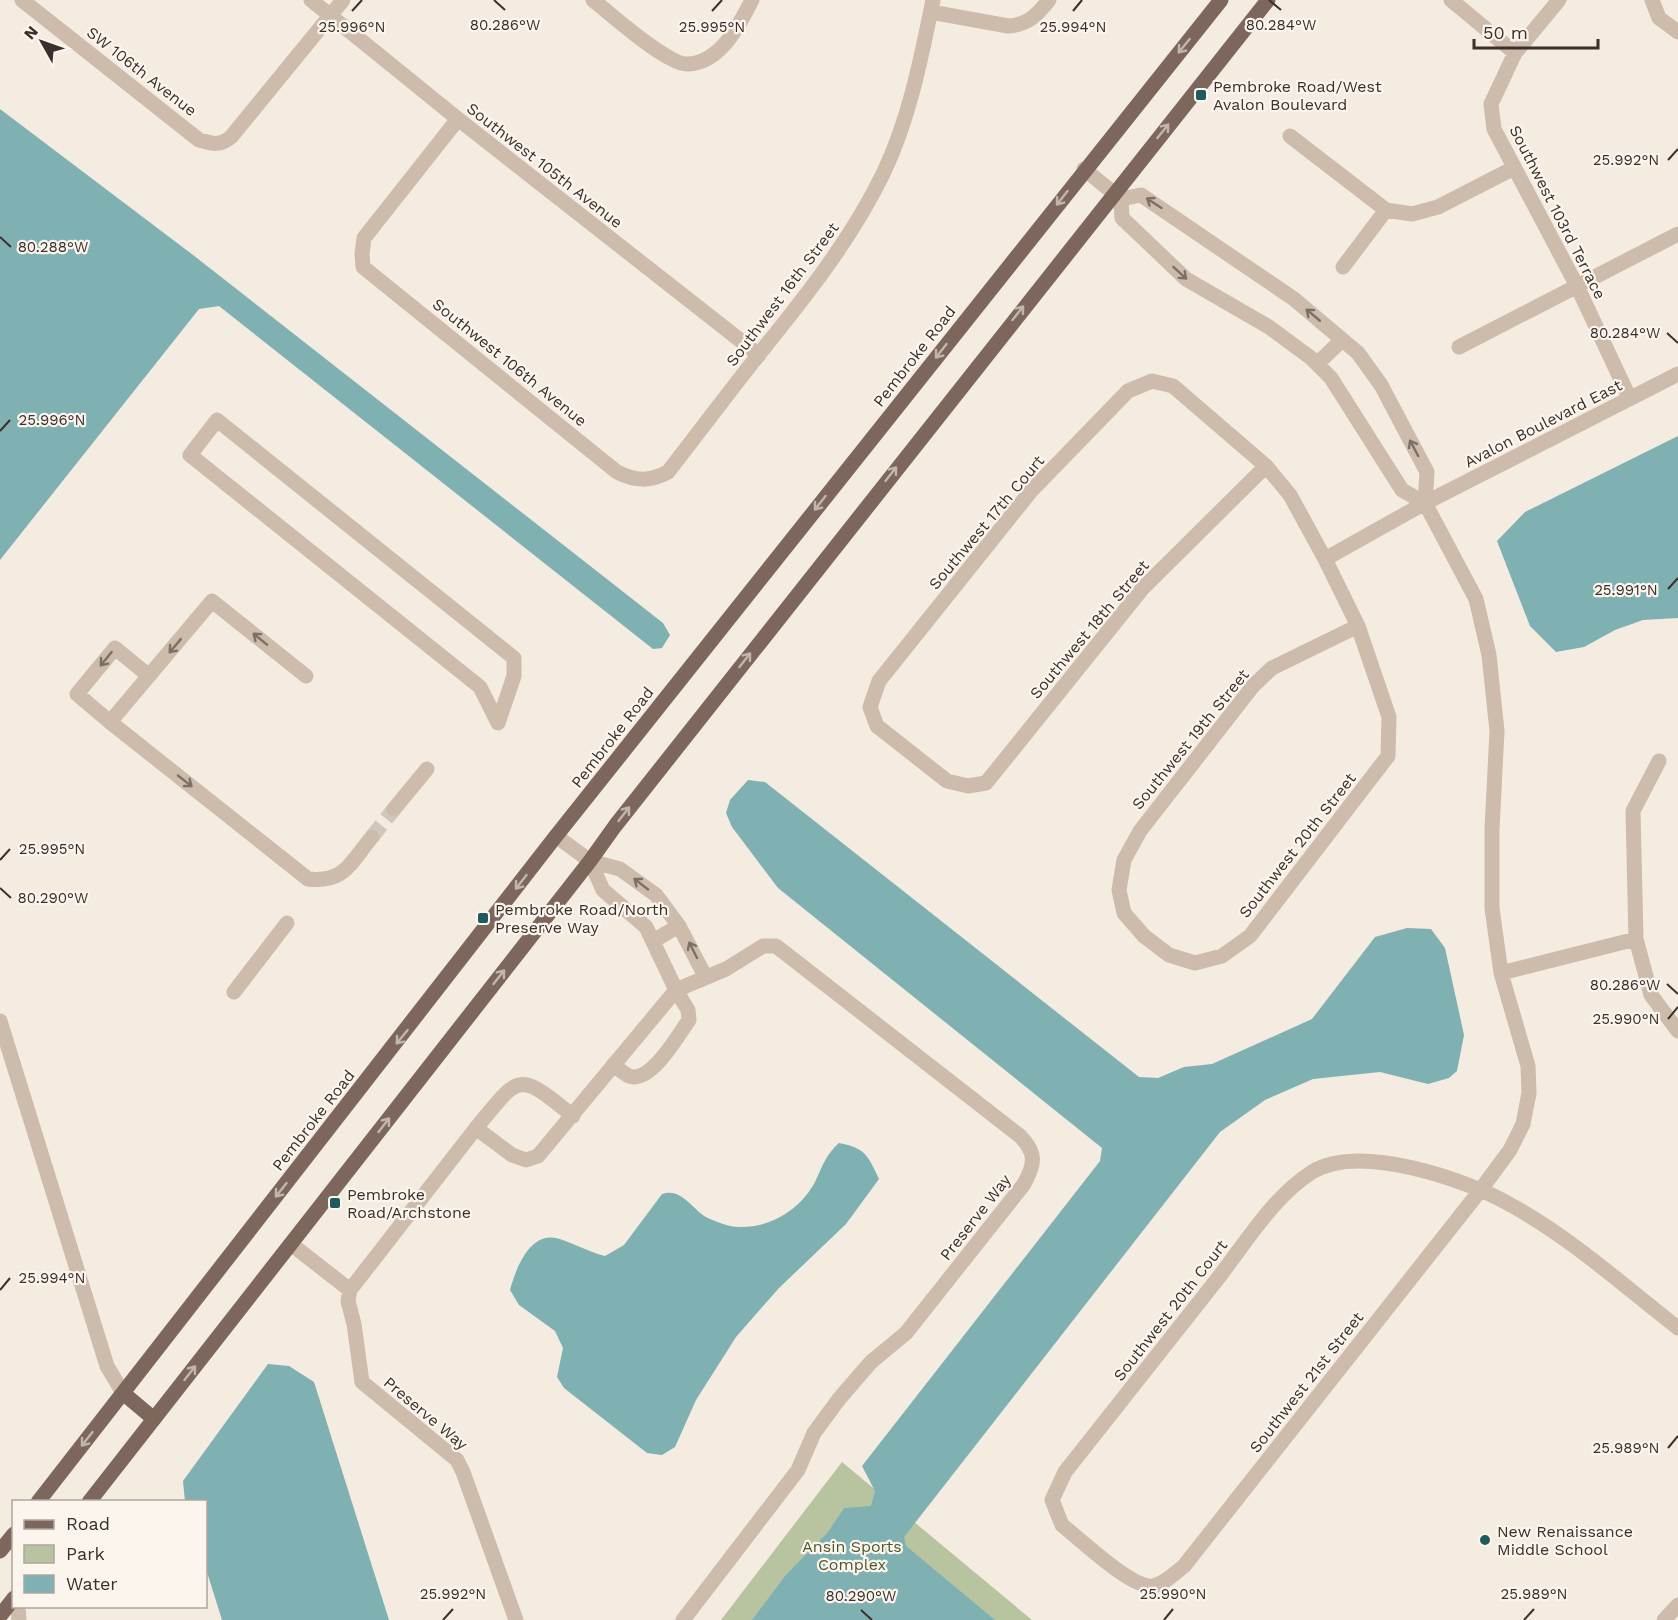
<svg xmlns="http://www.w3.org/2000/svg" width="1678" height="1620" font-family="'Work Sans',sans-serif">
<rect width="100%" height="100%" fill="#f4ebe1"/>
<path fill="#b8c4a0" d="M842,1462l190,158h-311z"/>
<path fill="#7fb0b2" d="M0,109l193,146 470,368 7,12 -8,13 -9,1 -434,-343 -20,3 -199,251z
M1678,436v182l-35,2 -28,10 -31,17 -28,5 -26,-26 -33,-85 28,-29z
M748,780l17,2 374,295 19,1 26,-11 28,-3 100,-45 63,-82 32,-9 24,1 14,19 19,87 -7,36 -8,7 -21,6 -48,-12 -67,7 -48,21 -45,32 -316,405 2,9 89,74h-243l33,-44 43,-44 16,-24 27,-2 4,-15 -13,-25 238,-305 2,-13 -324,-260 -46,-61 -6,-14 4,-13z
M839,1143c27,5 29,13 40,36l-33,45 -67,64 -43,49 -40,63 -21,47 -13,8 -15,-2 -83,-65 -7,-11 6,-29 -8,-17 -36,-26 -9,-15c5,-19 19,-58 46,-52 16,4 32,14 49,18l19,-11 38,-51c20,-7 30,16 46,24 8,4 22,9 31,9 31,1 61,-17 76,-45 7,-15 11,-28 24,-39z
M268,1364l21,2 25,16 75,238h-167l-16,-51v-67l-21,-1 -2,-20z"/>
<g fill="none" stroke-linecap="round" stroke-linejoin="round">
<path stroke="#cfc6bd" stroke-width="15" stroke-dasharray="15 8" stroke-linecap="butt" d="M372,837l22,-28"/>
<path stroke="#cdbbac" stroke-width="15" d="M22,0l177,140c14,4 21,6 32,-3l112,-137
M311,0l147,119 301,236
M593,0c18,14 75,66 96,64 32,-2 51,-40 63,-64
M1451,0l64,53
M1559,0l-44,53 -24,51 3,25 84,159 52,111
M1652,0l7,18 19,14
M931,12l77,14c20,-1 29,-11 41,-26
M458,119l-94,119 -2,16 1,13 254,205c18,9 32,10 51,0 31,-40 61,-80 92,-119 46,-57 90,-112 123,-179 26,-54 38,-115 50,-174
M1290,136l96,74 26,4 26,-7 76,-39
M1084,169l37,30 20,-4 153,104 64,54 23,32 46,87 -2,31 51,96 13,56 8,76 -5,98v79l9,65 27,93 1,27 -6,31 -13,26 -31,42 -295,374c-9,7 -20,18 -31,20 -21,3 -73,-47 -91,-61l-10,-25 13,-28c52,-65 103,-130 154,-195 27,-35 55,-81 93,-105 48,-29 153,7 199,33 60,33 113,81 167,123
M1121,199l1,19 64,61 83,48 42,31 20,20 71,112 23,13
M1343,267l43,-57
M1459,347l219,-113
M1317,364l25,-24
M217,420l297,238v18l-16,47 -18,-36 -290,-232z
M1266,466l-124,123 -156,194 -18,3 -21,-5 -70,-55 -7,-19 9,-26 152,-190 97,-100 24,-10 21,5 93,80 24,29 35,64
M1358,626l-86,42 -19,18 -113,145 -16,29 -5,30 5,23 20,23 25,19 26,8 27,-7 28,-20 138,-180 1,-39 -31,-91 -33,-67 100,-56 253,-129
M306,676l-94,-75 -102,121 198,157c37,4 42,-16 64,-42
M110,722l-33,-28 38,-46 34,28
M1659,761l-26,50 3,128 15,56 27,36
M394,809l33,-40
M556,836l34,25 30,8 36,26 23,31 26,50
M590,861l13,29 43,37 30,63 12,20 1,10c-11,15 -38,64 -60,56 -5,-2 -11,-8 -16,-11
M653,941l26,-15
M1501,973l135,-34
M234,992l53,-69
M0,1021l107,345 16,27
M476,1128c44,-53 41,-58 97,-12
M291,1244l59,46
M18,1606l1,14
M516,1620l-53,-148 -6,-12 -95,-78 -8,-58 -6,-23 2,-11 126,-162 36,27 14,5 12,-4 138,-166 50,-21 37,-23h13l244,190c17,17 15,28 4,48l-118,149 -35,29 -32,37 -25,34 -16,37 -115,150
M1664,1620l14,-15"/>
<path stroke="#7d675c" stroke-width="15" d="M123,1393l31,26
M38,1502l518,-666 665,-836
M89,1502l501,-641 25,-35 653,-826
M0,1551l14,-17
M0,1616l14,-18"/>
</g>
<defs><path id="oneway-shaft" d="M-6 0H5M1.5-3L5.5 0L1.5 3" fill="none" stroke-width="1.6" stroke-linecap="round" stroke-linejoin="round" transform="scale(1.5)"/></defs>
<g stroke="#c2b5ac">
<use href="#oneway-shaft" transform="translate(1184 46) rotate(129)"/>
<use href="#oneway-shaft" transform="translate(1163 131) rotate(-51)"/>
<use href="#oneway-shaft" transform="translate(1062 198) rotate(128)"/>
<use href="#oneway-shaft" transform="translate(1018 313) rotate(-52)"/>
<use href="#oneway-shaft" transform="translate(941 351) rotate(128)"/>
<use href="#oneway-shaft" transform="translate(891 474) rotate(-52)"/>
<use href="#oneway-shaft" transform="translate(820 503) rotate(128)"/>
<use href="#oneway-shaft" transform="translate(745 660) rotate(-52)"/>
<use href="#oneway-shaft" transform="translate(624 814) rotate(-52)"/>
<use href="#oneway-shaft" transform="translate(521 882) rotate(128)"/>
<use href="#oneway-shaft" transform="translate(499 977) rotate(-52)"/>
<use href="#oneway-shaft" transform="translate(402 1037) rotate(129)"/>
<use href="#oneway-shaft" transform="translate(384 1125) rotate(-52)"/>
<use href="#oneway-shaft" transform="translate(281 1190) rotate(128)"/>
<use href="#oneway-shaft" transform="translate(190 1373) rotate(-52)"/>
<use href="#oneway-shaft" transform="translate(87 1439) rotate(128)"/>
</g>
<g stroke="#7d6f65">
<use href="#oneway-shaft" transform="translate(1154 203) rotate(-147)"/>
<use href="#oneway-shaft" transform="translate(1180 273) rotate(42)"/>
<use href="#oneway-shaft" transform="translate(1313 315) rotate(-140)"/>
<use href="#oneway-shaft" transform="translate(1414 448) rotate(-118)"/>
<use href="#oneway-shaft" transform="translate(260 639) rotate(-141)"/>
<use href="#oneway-shaft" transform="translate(175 646) rotate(130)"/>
<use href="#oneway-shaft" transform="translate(106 659) rotate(129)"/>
<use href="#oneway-shaft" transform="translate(185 781) rotate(38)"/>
<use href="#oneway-shaft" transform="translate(641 884) rotate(-142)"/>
<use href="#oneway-shaft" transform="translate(693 950) rotate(-117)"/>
</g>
<path fill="none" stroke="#3b302b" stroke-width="2" d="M494,0l11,10M1269,0l12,10M352,11l10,-11M712,11l10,-11M1073,11l9,-11M1668,160l10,-11M0,237l11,10M1667,333l11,10M0,431l10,-11M1668,589l10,-11M0,860l10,-11M0,888l11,10M1667,984l11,10M1668,1019l10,-12M0,1290l10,-12M1668,1448l10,-12M861,1610l11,10M443,1620l10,-11M1164,1620l9,-11M1524,1620l10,-11"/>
<g fill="#1f5a5e" stroke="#fbf5ee" stroke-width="2">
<rect x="1195" y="89" width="12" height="12" rx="3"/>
<rect x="477" y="912" width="12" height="12" rx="3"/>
<rect x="329" y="1197" width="12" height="12" rx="3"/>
<circle cx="1485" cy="1540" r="6"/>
</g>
<g text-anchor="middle" stroke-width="4.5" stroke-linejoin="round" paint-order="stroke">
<g font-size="16" fill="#3b302b" stroke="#fbf5ee">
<text transform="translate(142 71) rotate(38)" y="6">SW 106th Avenue</text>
<text transform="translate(545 165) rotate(38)" y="6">Southwest 105th Avenue</text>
<text transform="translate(1558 212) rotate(63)" y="6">Southwest 103rd Terrace</text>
<text transform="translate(782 294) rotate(-53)" y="6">Southwest 16th Street</text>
<text transform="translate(914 356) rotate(-52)" y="6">Pembroke Road</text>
<text transform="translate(510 362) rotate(39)" y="6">Southwest 106th Avenue</text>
<text transform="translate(1543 423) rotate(-27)" y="6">Avalon Boulevard East</text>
<text transform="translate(986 522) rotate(-50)" y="6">Southwest 17th Court</text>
<text transform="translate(1089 629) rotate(-50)" y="6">Southwest 18th Street</text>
<text transform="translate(612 737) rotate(-52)" y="6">Pembroke Road</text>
<text transform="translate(1190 739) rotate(-51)" y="6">Southwest 19th Street</text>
<text transform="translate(1297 845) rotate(-52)" y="6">Southwest 20th Street</text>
<text transform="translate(313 1120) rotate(-52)" y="6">Pembroke Road</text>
<text transform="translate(975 1217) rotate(-52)" y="6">Preserve Way</text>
<text transform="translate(1170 1310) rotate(-52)" y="6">Southwest 20th Court</text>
<text transform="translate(1306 1382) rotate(-52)" y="6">Southwest 21st Street</text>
<text transform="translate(426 1413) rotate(40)" y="6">Preserve Way</text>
</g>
<g font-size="16" fill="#3b302b" stroke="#fbf5ee" text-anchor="start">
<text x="1213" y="92">Pembroke Road/West<tspan x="1213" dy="18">Avalon Boulevard</tspan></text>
<text x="495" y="915">Pembroke Road/North<tspan x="495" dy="18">Preserve Way</tspan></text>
<text x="347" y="1200">Pembroke<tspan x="347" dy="18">Road/Archstone</tspan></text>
<text x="1497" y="1537">New Renaissance<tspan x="1497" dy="18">Middle School</tspan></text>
</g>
<g font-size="16" fill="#4a5a2e" stroke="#fbf5ee">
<text x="852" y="1552">Ansin Sports<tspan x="852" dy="18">Complex</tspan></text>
</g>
</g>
<g font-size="15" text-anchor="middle" fill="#3b302b" stroke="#fbf5ee" stroke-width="4.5" stroke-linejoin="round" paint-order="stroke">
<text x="505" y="30">80.286°W</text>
<text x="1281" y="30">80.284°W</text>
<text x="352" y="32">25.996°N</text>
<text x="712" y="32">25.995°N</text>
<text x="1073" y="32">25.994°N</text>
<text x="1626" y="165">25.992°N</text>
<text x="53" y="252">80.288°W</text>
<text x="1625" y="338">80.284°W</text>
<text x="52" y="425">25.996°N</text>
<text x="1626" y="595">25.991°N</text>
<text x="52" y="854">25.995°N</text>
<text x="53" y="903">80.290°W</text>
<text x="1625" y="990">80.286°W</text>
<text x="1626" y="1024">25.990°N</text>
<text x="52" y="1283">25.994°N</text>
<text x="1626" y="1453">25.989°N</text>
<text x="453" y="1599">25.992°N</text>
<text x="1173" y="1599">25.990°N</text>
<text x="1534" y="1599">25.989°N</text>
<text x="861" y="1601">80.290°W</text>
</g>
<rect x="12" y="1500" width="195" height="108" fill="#fbf5ee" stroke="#aea6a0" stroke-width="1.5"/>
<rect x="24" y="1520" width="30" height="9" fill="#7d675c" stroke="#aea6a0" stroke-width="1.5"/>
<text x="66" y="1530" font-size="18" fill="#3b302b">Road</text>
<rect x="24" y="1545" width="30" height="18" fill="#b8c4a0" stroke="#aea6a0" stroke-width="1.5"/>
<text x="66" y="1560" font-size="18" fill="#3b302b">Park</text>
<rect x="24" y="1575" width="30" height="18" fill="#7fb0b2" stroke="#aea6a0" stroke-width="1.5"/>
<text x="66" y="1590" font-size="18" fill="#3b302b">Water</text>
<g transform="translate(42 42) rotate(310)" stroke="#fbf5ee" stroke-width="4.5" paint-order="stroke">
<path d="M0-4.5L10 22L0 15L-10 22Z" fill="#3b302b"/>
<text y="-9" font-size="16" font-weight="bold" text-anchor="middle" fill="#3b302b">N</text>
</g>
<path d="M1474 39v9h124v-9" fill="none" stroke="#3b302b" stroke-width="3"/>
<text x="1483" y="39" font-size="18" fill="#3b302b" stroke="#fbf5ee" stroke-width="4.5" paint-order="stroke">50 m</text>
</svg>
